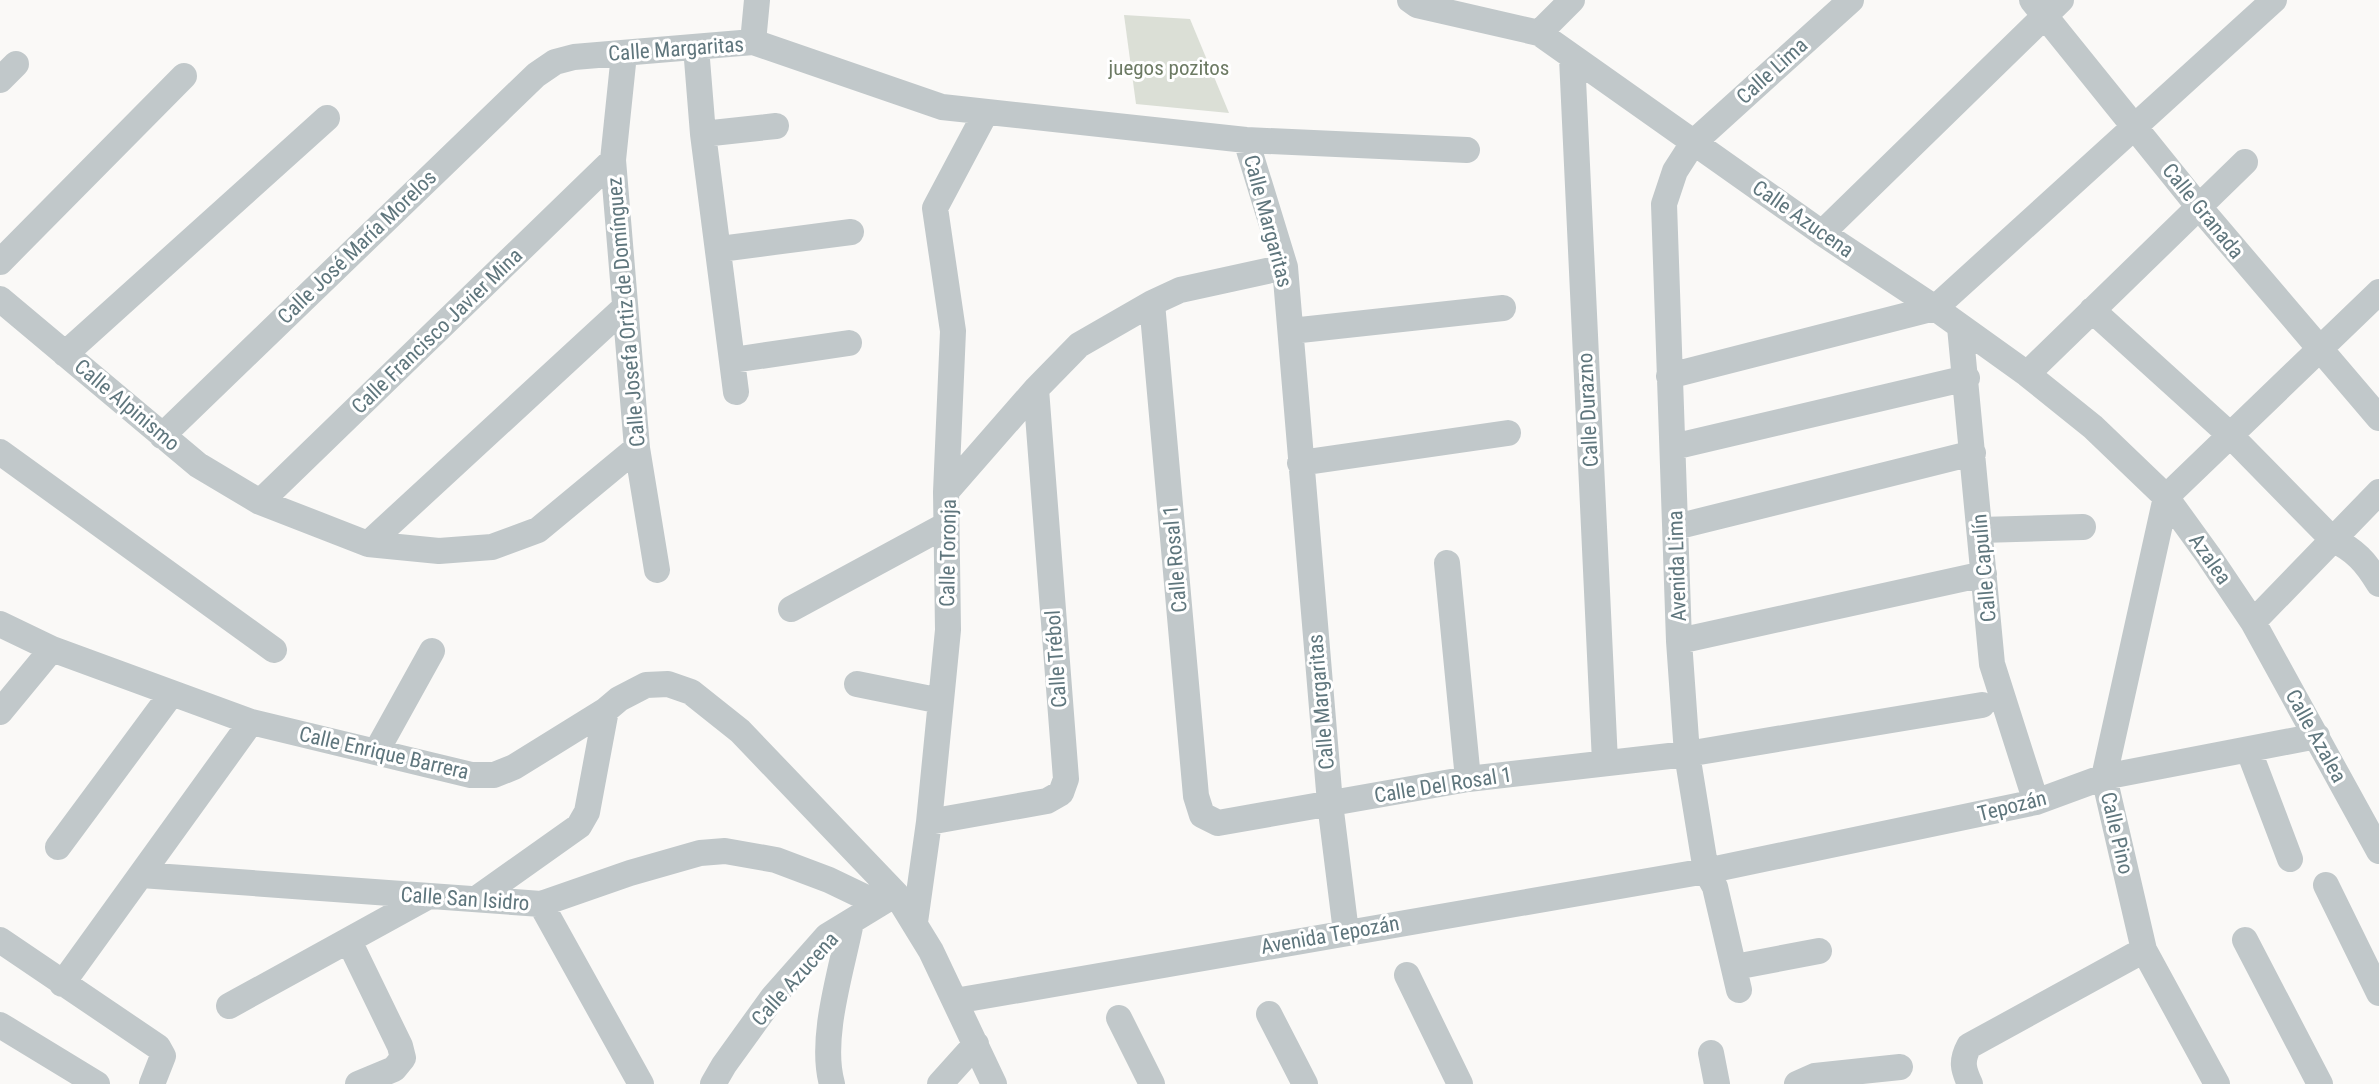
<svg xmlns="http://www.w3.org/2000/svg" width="2379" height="1084" font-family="'Roboto Condensed',sans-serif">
<rect width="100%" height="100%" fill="#faf9f7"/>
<path fill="#dbdfd6" d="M1124,15l66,4 39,94 -93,-9z"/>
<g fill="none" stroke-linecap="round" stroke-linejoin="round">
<path stroke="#c1c8ca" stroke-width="26" d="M1410,0l7,5 122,28 283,200 113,75 92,66 66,53 73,70 42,58 45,67 126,229
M2032,0l167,207 180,211
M1539,33l33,-33
M753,42l4,-42
M696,47l7,87 33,258
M624,54l-11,106 24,288 20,122
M1572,58l33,704
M0,80l16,-16
M703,134l73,-8
M1246,140l39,127 45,536 16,129
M1822,233l239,-233
M720,249l131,-17
M0,262l184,-186
M0,299l198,166 62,37 108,42 71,7 53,-4 46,-17 99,-82
M1152,303l44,493 6,19 16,8 250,-44 219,-25 295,-49
M2092,310l137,124 103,105c23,11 34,23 47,45
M1960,327l32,337 44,138
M1291,331l212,-23
M65,354l262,-236
M733,360l116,-17
M2027,374l218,-212
M1669,376l266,-68 339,-308
M162,436l374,-361 19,-13 19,-5 179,-15 189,65 304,33 221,10
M1673,447l294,-69
M0,452l274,198
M1300,463l208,-30
M946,492l90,-103 43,-44 73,-42 28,-13 105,-23
M2166,497l-62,280 40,173 73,134
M2166,497l213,-205
M260,502l353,-342
M1676,527l297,-74
M1980,530l103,-3
M368,544l255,-235
M1447,563l21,216
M791,609l155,-84
M2253,622l126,-130
M0,624l52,25 199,73 220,53h23l20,-8 92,-57 13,-11 27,-14 22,-1 23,8 49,39 156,163 35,57 63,133
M1679,641l305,-67
M857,684l84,17
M0,712l52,-63
M2249,751l41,108
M376,752l56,-101
M929,822l118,-21 14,-8 5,-14 -30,-390
M58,847l114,-154
M141,875l400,29 89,-31 70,-20 25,-2 51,9 53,20 50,24
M2326,885l53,108
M476,899l103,-73 8,-14 19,-102
M541,904l100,180
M915,922l14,-100 19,-192 -2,-138 7,-161 -18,-123 51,-96
M0,940l158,107 5,9 -11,28
M2245,940l75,144
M349,941l51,105 3,12 -9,11 -36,15
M1735,967l84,-16
M1407,975l53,109
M62,984l189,-262
M1739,990l-24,-103 -9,-16 -19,-117 -8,-113 -15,-437 11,-33 18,-28 158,-143
M955,1001l751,-130 330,-69 68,-25 213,-41
M229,1006l198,-109
M1269,1014l36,70
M1119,1018l33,66
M0,1025l97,59
M1711,1053l6,31
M713,1084l11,-19 49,-68 54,-61 64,-39
M832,1084c-13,-46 10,-115 19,-162
M940,1084l36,-40
M1797,1084l18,-8 85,-9
M1970,1084c-7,-15 -9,-23 -1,-38l175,-96"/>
</g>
<g text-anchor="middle" stroke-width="6" stroke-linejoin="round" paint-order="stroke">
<g font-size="21" fill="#5f767d" stroke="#fff">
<text transform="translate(676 49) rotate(-4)" y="7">Calle Margaritas</text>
<text transform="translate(1772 71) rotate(-42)" y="7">Calle Lima</text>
<text transform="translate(2203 211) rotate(51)" y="7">Calle Granada</text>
<text transform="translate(1803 219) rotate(35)" y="7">Calle Azucena</text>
<text transform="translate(1268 221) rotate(75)" y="7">Calle Margaritas</text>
<text transform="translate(357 247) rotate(-44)" y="7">Calle José María Morelos</text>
<text transform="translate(626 312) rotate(-95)" y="7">Calle Josefa Ortiz de Domínguez</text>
<text transform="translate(437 331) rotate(-44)" y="7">Calle Francisco Javier Mina</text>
<text transform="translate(127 405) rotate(40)" y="7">Calle Alpinismo</text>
<text transform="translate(1588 410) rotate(-93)" y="7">Calle Durazno</text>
<text transform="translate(948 553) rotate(-89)" y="7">Calle Toronja</text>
<text transform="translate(1175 559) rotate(-95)" y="7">Calle Rosal 1</text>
<text transform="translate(2210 559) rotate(55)" y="7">Azalea</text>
<text transform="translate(1677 566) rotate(-92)" y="7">Avenida Lima</text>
<text transform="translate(1984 568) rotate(-95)" y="7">Calle Capulín</text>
<text transform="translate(1056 659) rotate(-94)" y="7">Calle Trébol</text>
<text transform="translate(1321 702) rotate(-95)" y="7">Calle Margaritas</text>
<text transform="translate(2316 736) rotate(61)" y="7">Calle Azalea</text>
<text transform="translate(384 753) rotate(13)" y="7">Calle Enrique Barrera</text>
<text transform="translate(1443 785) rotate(-9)" y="7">Calle Del Rosal 1</text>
<text transform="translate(2012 806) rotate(-14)" y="7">Tepozán</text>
<text transform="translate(2117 833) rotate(77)" y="7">Calle Pino</text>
<text transform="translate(465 899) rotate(4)" y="7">Calle San Isidro</text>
<text transform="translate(1330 935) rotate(-10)" y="7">Avenida Tepozán</text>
<text transform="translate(795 979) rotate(-48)" y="7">Calle Azucena</text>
</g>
<g font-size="21" fill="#6c7a63" stroke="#fff">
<text x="1169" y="75">juegos pozitos</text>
</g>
</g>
</svg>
